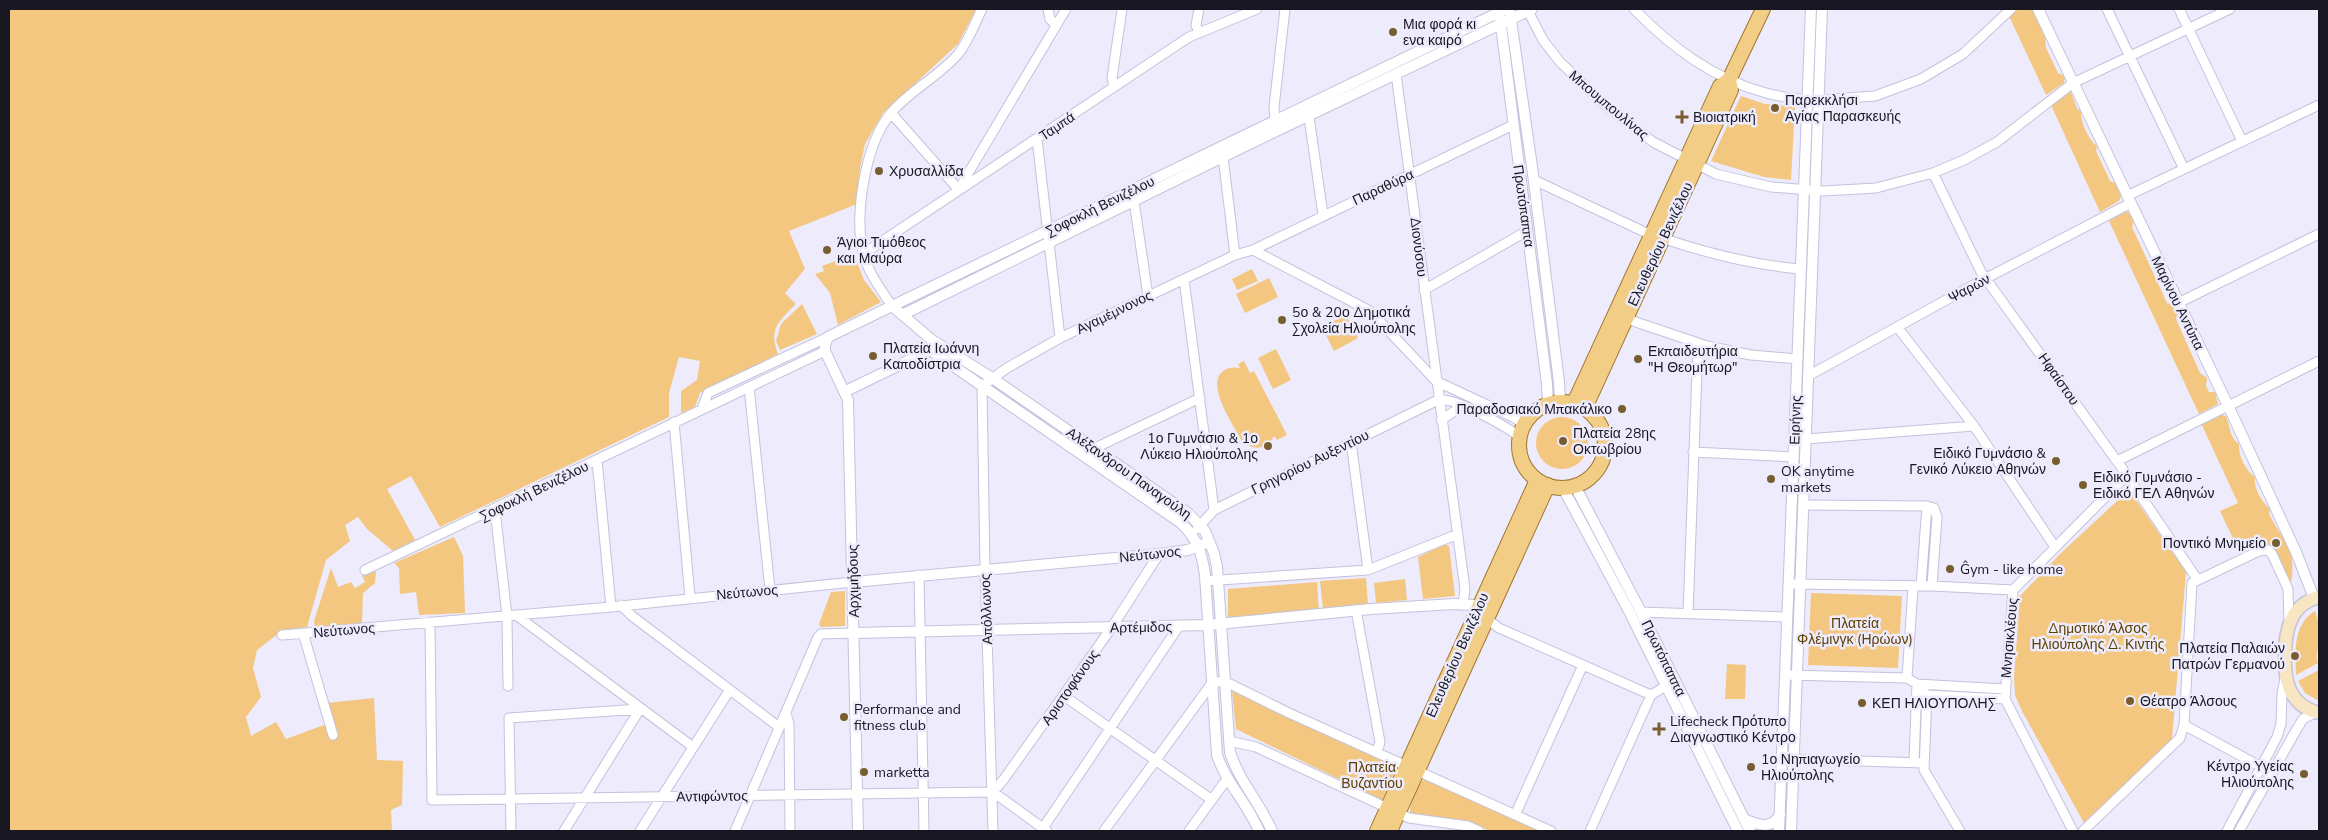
<svg xmlns="http://www.w3.org/2000/svg" width="2328" height="840" font-family="'Nunito Sans',sans-serif">
<rect width="100%" height="100%" fill="#edebfc"/>
<path fill="#f3c77f" d="M9,9h967l-18,35 -75,69 -18,31 -5,24 -3,36 -68,27 16,38 -20,24 11,11c-17,17 -28,25 -18,50l-78,39 -5,14 -14,6v-22l16,-11 3,-19 -21,-4 -10,36v24l-229,110 -29,-51 -24,13 28,51 -22,11 -26,-22 -9,-12 -13,8 5,16 -24,19 -19,67 -24,3 -26,20 -4,18 8,29 -15,20 5,19 25,-14 10,17 38,-14 3,-22 47,-5 3,62 26,1 -1,44 -11,5 1,21h-383z
M2019,9h13l13,28 1,11 12,25 7,3 -1,7 -18,12 -37,-79z
M2071,92l6,17 4,2c-1,11 8,29 16,35l-1,5 14,30 7,3 4,12 -2,5 -19,11 -49,-107z
M1741,96l24,8 30,3 -4,73 -27,-3 -53,-16z
M1808,208h2l-14,355h-2z
M2125,211l4,2 5,8 -2,6 35,76 5,2 5,10 -1,4 24,54 7,5 -1,8 3,6h6l3,12 -19,10 -90,-193z
M847,257l2,2 6,-2 9,23 17,22 -43,23 -8,-32 -15,-19 9,-3 -2,-5z
M1252,269l6,12 -21,9 -5,-11z
M1269,278l9,19 -33,16 -9,-19z
M802,304l15,30 -37,16 -4,-9 5,-17z
M1346,315l12,23 -24,13 -12,-24z
M1276,349l15,31 -18,9 -15,-31z
M1244,361l6,12 4,-2 33,64 -10,5 -3,-4c-6,14 -22,15 -32,5 -8,-15 -36,-55 -20,-69 5,-5 12,-5 18,-4l-2,-4z
M2221,415l5,1c4,10 3,21 13,28 -1,12 7,27 16,33 -2,11 7,25 15,32l-1,5c14,27 28,35 22,69l-20,-38h-12l-3,-4 -18,8 -18,-38 18,-8 -37,-80z
M1536 443a26 26 0 1 1 52 0a26 26 0 1 1-52 0Z
M2129,490l57,82 -14,167 -88,84 -62,-112 -7,-16 -1,-18 6,-81 42,-44z
M454,537l9,19 2,57 -46,2 -3,-23 -16,2 -1,-26 -5,-5z
M1445,544l4,2 6,50 -32,3 -5,-42z
M331,568l7,19 13,-5 4,6 10,-6 -3,-7 14,-4 -1,12 -12,10 -1,30 -47,5 -1,-7z
M1366,578l2,27 -45,4 -3,-28z
M1405,579l2,21 -31,3 -2,-20z
M1317,582l2,29 -91,7v-29z
M845,591v35l-24,1 -2,-3 12,-32z
M1811,593l91,3 -4,72 -90,-3z
M2315,611c4,10 6,20 4,32 -1,7 -4,12 -1,20l-22,12c-1,-23 -3,-51 19,-64z
M1727,664l19,1 -1,34h-20z
M2319,670v31l-14,-8 -7,-12z
M1232,691l165,75 -15,34 -146,-71z
M1424,779l117,52h-52l-10,-6 -69,-12c0,-14 5,-24 14,-34z"/>
<g fill="none" stroke-linecap="round" stroke-linejoin="round">
<g stroke="#c4c2dd" stroke-width="11">
<path id="minor" d="M1048,9l2,10 6,6
M1199,9l-3,16 3,8
M1634,9c37,38 79,70 132,84 13,4 28,5 42,7
M2107,9l77,160
M2179,9l63,132
M1528,11l15,29 17,22 44,42 49,38 63,32 55,13 52,4 53,-3 57,-15 31,-13 33,-18 76,-59 157,-74
M1396,74l69,515 -2,16
M1114,87l-2,-9 10,-69
M1818,100l57,-4 46,-17 42,-25 48,-45
M1308,110l15,105
M891,113l68,77
M1278,124l-3,-5 -1,-12 11,-98
M1037,139l23,199
M1223,157l12,98
M1933,173l48,99 143,199 73,108
M1534,180l117,55
M960,187l106,-178
M2127,196l192,-91
M1134,201l14,95
M1662,238c47,16 90,27 139,31
M1253,250l117,61 66,70 79,37 9,7
M863,254l326,-217 68,-28
M1184,279l30,231
M1424,290l103,-59
M2178,303l141,-69
M892,306c-10,-15 -23,-32 -28,-50 -11,-38 1,-112 27,-143 19,-23 49,-37 68,-60 10,-13 16,-30 23,-44
M1621,317l86,29 44,9 47,4
M1898,328l76,98 81,121
M1808,376l169,-93 154,-80
M749,387l21,203
M702,409l6,-16 120,-56
M1441,420l21,-14
M674,422l16,175
M1806,439l168,-13
M1351,442l17,128
M1693,452l101,5
M1087,458l8,-10 105,-50
M597,460l14,147
M2117,461l202,-100
M1803,505l124,1 7,2 3,9 -5,69
M495,510l12,106 1,70
M1197,529l17,-19 224,-110c15,-4 69,27 82,37
M365,570l460,-219
M919,575l5,256
M1205,581l163,-11 90,-36
M1794,584l138,2 81,4
M1921,586l6,-80
M621,605l11,11 147,111
M1356,610l24,132 -3,11
M1641,612l146,5
M1688,613l10,-269
M516,615l177,132
M1487,619l12,9 152,67
M430,622l2,178 561,-8
M303,633l30,102
M282,635l329,-28 242,-25
M1786,675l121,3 10,6 10,11 78,4
M1907,678l6,-91
M1917,684l87,5
M1927,695l-3,75 36,61
M1064,696l148,104
M786,714l3,9 1,108
M2184,725l83,45
M1229,741l27,6 153,71 59,8 11,5
M1794,759l130,4
M1914,761l3,-77
M993,792l11,-13 108,-152 47,-73
M993,792l54,39
M1515,815l68,-150
M1043,828l136,-202
M511,831l-2,-113 131,-9
M564,831l76,-122
M640,831l89,-140
M735,831l83,-194 3,-3 33,-1
M993,831l-8,-262 -3,-183 25,-18 53,-30 175,-83 18,-5 260,-125
M1104,831l108,-148 12,-2 65,32 262,118
M1189,831l38,-52
M1590,831l61,-136 20,-12
M2073,831l-68,-132 8,-109 114,-115
M2083,831l97,-93 4,-13 8,-142 67,-32 9,-1 4,4 16,35 1,31
M2227,831l50,-94 4,-13 1,-30 3,-15
M2239,831l59,-104 5,-8 13,-7"/>
</g>
<g stroke="#c4c2dd" stroke-width="12">
<path id="tertiary" d="M2038,9l195,407 63,136 18,46
M1510,13l23,161 26,208 1,20
M1500,18l47,366 1,20
M892,306l40,34 60,38 196,135 17,18 9,22 3,14 13,185c9,29 30,51 42,79
M902,315l343,-169 287,-137
M930,350l251,173c16,15 21,30 24,52l12,180c9,28 31,49 42,76
M846,391l84,-41 1,-5
M1575,486l66,126 109,219
M1563,488l67,125 108,218
M853,582l306,-28 29,-4 16,-6
M854,633l353,-8 164,-16 83,-5 21,1 7,6
M1744,819c14,6 27,11 36,-4
M858,831l-10,-431 -23,-49v-6l3,-8 678,-328
M1779,831l32,-822
M1791,831l31,-822"/>
</g>
<g stroke="#c4c2dd" stroke-width="15">
<path id="secondary" d="M2319,597c-28,7 -34,32 -34,58 -1,27 5,51 34,58"/>
</g>
<g stroke="#a0772e" stroke-width="16">
<path id="primary" d="M1519 445a43 43 0 1 1 86 0a43 43 0 1 1-86 0Z
M1574,403l146,-317 9,-6 34,-71
M1585,408l146,-318 -2,-10
M1377,831l160,-351
M1390,831l158,-346"/>
</g>
<use href="#minor" stroke="#fff" stroke-width="9"/>
<use href="#tertiary" stroke="#fff" stroke-width="10"/>
<use href="#secondary" stroke="#f8e6c2" stroke-width="12"/>
<use href="#primary" stroke="#f2cd86" stroke-width="14"/>
</g>
<g fill="#785d30" stroke="#edebfc" stroke-width="2">
<circle cx="1393" cy="32" r="5"/>
<circle cx="1775" cy="108" r="5"/>
<path d="M1679.5 109.5h5v5h5v5h-5v5h-5v-5h-5v-5h5z"/>
<circle cx="879" cy="171" r="5"/>
<circle cx="827" cy="250" r="5"/>
<circle cx="1282" cy="320" r="5"/>
<circle cx="873" cy="356" r="5"/>
<circle cx="1638" cy="359" r="5"/>
<circle cx="1622" cy="409" r="5"/>
<circle cx="1563" cy="441" r="5"/>
<circle cx="1268" cy="446" r="5"/>
<circle cx="2056" cy="461" r="5"/>
<circle cx="1771" cy="479" r="5"/>
<circle cx="2083" cy="485" r="5"/>
<circle cx="2276" cy="543" r="5"/>
<circle cx="1950" cy="569" r="5"/>
<circle cx="2295" cy="656" r="5"/>
<circle cx="2130" cy="701" r="5"/>
<circle cx="1862" cy="703" r="5"/>
<circle cx="844" cy="717" r="5"/>
<path d="M1656.5 721.5h5v5h5v5h-5v5h-5v-5h-5v-5h5z"/>
<circle cx="1751" cy="767" r="5"/>
<circle cx="864" cy="772" r="5"/>
<circle cx="2304" cy="774" r="5"/>
</g>
<g text-anchor="middle" stroke-width="5" stroke-linejoin="round" paint-order="stroke">
<g font-size="14" fill="#181721" stroke="#edebfc" text-anchor="start">
<text x="1403" y="29">Μια φορά κι<tspan x="1403" dy="16">ενα καιρό</tspan></text>
<text x="1785" y="105">Παρεκκλήσι<tspan x="1785" dy="16">Αγίας Παρασκευής</tspan></text>
<text x="1693" y="122">Βιοιατρική</text>
<text x="889" y="176">Χρυσαλλίδα</text>
<text x="837" y="247">Άγιοι Τιμόθεος<tspan x="837" dy="16">και Μαύρα</tspan></text>
<text x="1292" y="317">5ο &amp; 20ο Δημοτικά<tspan x="1292" dy="16">Σχολεία Ηλιούπολης</tspan></text>
<text x="883" y="353">Πλατεία Ιωάννη<tspan x="883" dy="16">Καποδίστρια</tspan></text>
<text x="1648" y="356">Εκπαιδευτήρια<tspan x="1648" dy="16">"Η Θεομήτωρ"</tspan></text>
<text x="1612" y="414" text-anchor="end">Παραδοσιακό Μπακάλικο</text>
<text x="1573" y="438">Πλατεία 28ης<tspan x="1573" dy="16">Οκτωβρίου</tspan></text>
<text x="1258" y="443" text-anchor="end">1ο Γυμνάσιο &amp; 1ο<tspan x="1258" dy="16">Λύκειο Ηλιούπολης</tspan></text>
<text x="2046" y="458" text-anchor="end">Ειδικό Γυμνάσιο &amp;<tspan x="2046" dy="16">Γενικό Λύκειο Αθηνών</tspan></text>
<text x="1781" y="476">OK anytime<tspan x="1781" dy="16">markets</tspan></text>
<text x="2093" y="482">Ειδικό Γυμνάσιο -<tspan x="2093" dy="16">Ειδικό ΓΕΛ Αθηνών</tspan></text>
<text x="2266" y="548" text-anchor="end">Ποντικό Μνημείο</text>
<text x="1960" y="574">Ĝym - like home</text>
<text x="2285" y="653" text-anchor="end">Πλατεία Παλαιών<tspan x="2285" dy="16">Πατρών Γερμανού</tspan></text>
<text x="2140" y="706">Θέατρο Άλσους</text>
<text x="1872" y="708">ΚΕΠ ΗΛΙΟΥΠΟΛΗΣ</text>
<text x="854" y="714">Performance and<tspan x="854" dy="16">fitness club</tspan></text>
<text x="1670" y="726">Lifecheck Πρότυπο<tspan x="1670" dy="16">Διαγνωστικό Κέντρο</tspan></text>
<text x="1761" y="764">1ο Νηπιαγωγείο<tspan x="1761" dy="16">Ηλιούπολης</tspan></text>
<text x="2294" y="771" text-anchor="end">Κέντρο Υγείας<tspan x="2294" dy="16">Ηλιούπολης</tspan></text>
<text x="874" y="777">marketta</text>
</g>
<g font-size="14" fill="#181721" stroke="#edebfc">
<text transform="translate(1609 105) rotate(40)" y="5">Μπουμπουλίνας</text>
<text transform="translate(1057 126) rotate(-34)" y="5">Ταμπά</text>
<text transform="translate(1383 187) rotate(-25)" y="5">Παραθύρα</text>
<text transform="translate(1100 206) rotate(-26)" y="5">Σοφοκλή Βενιζέλου</text>
<text transform="translate(1524 206) rotate(82)" y="5">Πρωτόπαππα</text>
<text transform="translate(1660 244) rotate(-65)" y="5">Ελευθερίου Βενιζέλου</text>
<text transform="translate(1419 247) rotate(83)" y="5">Διονύσου</text>
<text transform="translate(1969 288) rotate(-28)" y="5">Ψαρών</text>
<text transform="translate(2178 303) rotate(64)" y="5">Μαρίνου Αντύπα</text>
<text transform="translate(1114 312) rotate(-26)" y="5">Αγαμέμνονος</text>
<text transform="translate(2059 379) rotate(55)" y="5">Ηφαίστου</text>
<text transform="translate(1795 420) rotate(-88)" y="5">Ειρήνης</text>
<text transform="translate(1310 462) rotate(-26)" y="5">Γρηγορίου Αυξεντίου</text>
<text transform="translate(1129 473) rotate(35)" y="5">Αλέξανδρου Παναγούλη</text>
<text transform="translate(534 491) rotate(-26)" y="5">Σοφοκλή Βενιζέλου</text>
<text transform="translate(1150 554) rotate(-6)" y="5">Νεύτωνος</text>
<text transform="translate(853 581) rotate(-91)" y="5">Αρχιμήδους</text>
<text transform="translate(747 592) rotate(-5)" y="5">Νεύτωνος</text>
<text transform="translate(986 609) rotate(-92)" y="5">Απόλλωνος</text>
<text transform="translate(1141 627) rotate(-1)" y="5">Αρτέμιδος</text>
<text transform="translate(344 630) rotate(-5)" y="5">Νεύτωνος</text>
<text transform="translate(2009 638) rotate(-85)" y="5">Μνησικλέους</text>
<text transform="translate(1457 655) rotate(-66)" y="5">Ελευθερίου Βενιζέλου</text>
<text transform="translate(1664 658) rotate(64)" y="5">Πρωτόπαππα</text>
<text transform="translate(1070 687) rotate(-55)" y="5">Αριστοφάνους</text>
<text transform="translate(712 796) rotate(-1)" y="5">Αντιφώντος</text>
</g>
<g font-size="14" fill="#5d4000" stroke="#edebfc">
<text x="1855" y="628">Πλατεία<tspan x="1855" dy="16">Φλέμινγκ (Ηρώων)</tspan></text>
<text x="2098" y="633">Δημοτικό Άλσος<tspan x="2098" dy="16">Ηλιούπολης Δ. Κιντής</tspan></text>
<text x="1372" y="772">Πλατεία<tspan x="1372" dy="16">Βυζαντίου</tspan></text>
</g>
</g>
<rect width="2328" height="840" fill="none" stroke="#181721" stroke-width="20"/>
</svg>
